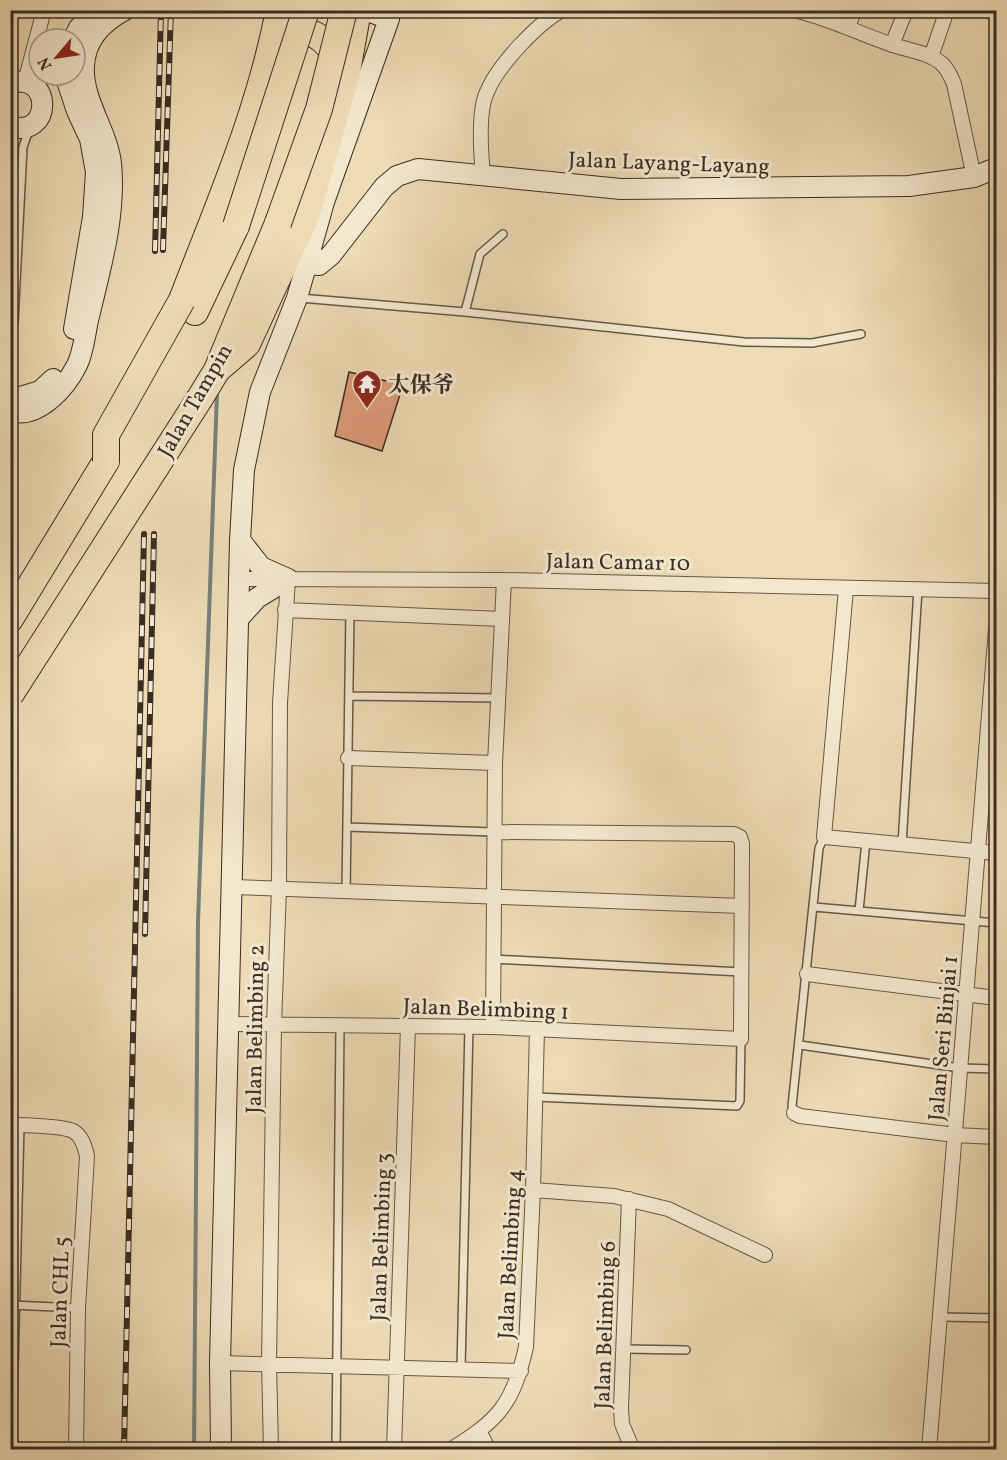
<svg xmlns="http://www.w3.org/2000/svg" width="1007" height="1460" font-family="Vollkorn,'Noto Serif SC',serif">
<rect width="100%" height="100%" fill="#eddbb4"/>
<filter id="stains"><feTurbulence type="fractalNoise" baseFrequency=".00333" numOctaves="4"/><feColorMatrix values="0 0 0 0 .2 0 0 0 0 .09 0 0 0 0 .02 0 0 0 .5 -.17"/></filter>
<radialGradient id="worn" r=".72"><stop offset=".6" stop-color="#630" stop-opacity="0"/><stop offset="1" stop-color="#630" stop-opacity=".3"/></radialGradient>
<g fill="none" stroke-linecap="round" stroke-linejoin="round">
<path stroke="#75817c" stroke-width="4" d="M194,1450l4,-529 19,-528"/>
</g>
<path fill="#e19b7a" stroke="#382d24" stroke-width="1.5" d="M349,372l54,13 -21,66 -47,-15z"/>
<g fill="none" stroke-linecap="round" stroke-linejoin="round">
<g stroke="#655848" stroke-width="10">
<path id="lane" d="M300,298l165,14 279,30 68,1 49,-9
M465,312l15,-58 23,-20
M10,328l4,-6 9,-175 6,-17
M349,696l149,2
M347,827l147,5
M902,844l16,-255
M346,891l4,-278
M814,907l182,16
M859,911l7,-70
M493,959l248,13
M800,1045l160,23 36,1
M537,1097l200,9 3,-5 1,-62
M794,1113l-2,-7 27,-258 5,-11
M11,1305l67,3
M940,1317l56,1
M623,1349l63,1
M461,1369l8,-342
M12,1450l8,-325
M336,1450l4,-425"/>
</g>
<g stroke="#655848" stroke-width="16">
<path id="street" d="M793,10c33,7 65,23 97,34 16,6 39,8 52,20 6,5 9,13 12,20l20,93
M986,10l10,4
M848,28l6,-18
M892,45l14,-35
M931,57l16,-47
M25,82l19,-72
M483,175c-2,-21 -5,-64 4,-83 11,-27 50,-68 75,-82
M239,579l265,1 492,11
M846,589l-22,248 172,16
M285,610l217,9
M348,758l147,5
M233,887l509,19
M807,974l189,24
M229,1024l264,3 248,12 1,-195 -2,-7 -6,-3 -240,-2
M493,1027l2,-264 9,-183
M794,1113l6,3 155,19 41,2
M10,1125c14,0 52,1 63,6 9,5 12,16 14,25l-9,152 -2,142
M533,1190l81,6 54,13 97,46
M629,1199l-8,209 1,16 11,26
M220,1363l301,8
M479,1431l10,19
M271,1450l-2,-88 5,-337 5,-137 1,-185 8,-124
M394,1450l14,-424
M450,1450c49,-30 63,-46 76,-103l7,-157 4,-161
M929,1450l67,-821"/>
</g>
<g stroke="#382d24" stroke-width="22">
<path id="secondary" d="M73,39l6,-11 20,-18
M65,75l12,36 13,28 6,33 -3,45 -19,112
M10,83c44,-12 42,57 0,43
M308,264l11,1 12,-10 53,-68 13,-11 21,-7 203,20 288,-3 65,-9 22,-9
M10,400l30,-9 13,-12
M10,411c28,9 56,-24 67,-46 7,-14 8,-33 12,-49 12,-50 27,-101 22,-153 -4,-33 -29,-63 -27,-97 1,-26 18,-44 41,-56
M240,540l21,27 27,12
M238,619l19,-21 31,-19
M221,1450l-1,-87 20,-823 4,-70 16,-78 37,-94 27,-96 65,-183 -24,-9"/>
</g>
<g stroke="#382d24" stroke-width="28">
<path id="highway" d="M280,42c5,-3 11,-8 18,-9 21,-5 36,18 43,34
M182,300c36,-94 78,-189 97,-290
M195,312l41,-86
M217,370l30,-26 60,-130 39,-137 12,-67
M200,398l17,-28 61,-147
M10,619l96,-158"/>
</g>
<use href="#lane" stroke="#f3e8ce" stroke-width="7"/>
<use href="#street" stroke="#f3e8ce" stroke-width="14"/>
<use href="#secondary" stroke="#f3e8ce" stroke-width="20"/>
<use href="#highway" stroke="#eddbb4" stroke-width="26"/>
<g stroke="#382d24" stroke-width="6">
<path id="rail" d="M163,250l8,-240
M155,251l6,-241
M145,934l9,-400
M124,1450l20,-916"/>
</g>
<use href="#rail" stroke="#f3e8ce" stroke-width="4" stroke-dasharray="11" stroke-linecap="butt"/>
<g stroke="#382d24" stroke-width="28" stroke-linecap="butt">
<path id="highway-bridge" d="M278,223l41,-114 25,-99
M236,226l70,-216
M106,461v-26l76,-135
M10,695l190,-297"/>
</g>
<use href="#highway-bridge" stroke="#eddbb4" stroke-width="26"/>
</g>
<defs>
<g id="temple-pin" transform="scale(1.5)"><path d="M0 17L-7.5 6A9.5 9.5 0 1 1 7.5 6Z" fill="#8f2418" stroke="#f3e8ce"/><path d="M0-6L5-2H3V0L6.5 2.5H4V6H1.5V3h-3V6H-4V2.5H-6.5L-3 0V-2H-5Z" fill="#fff"/></g>
</defs>
<g fill-rule="evenodd">
<use href="#temple-pin" x="367" y="384"/>
</g>
<g text-anchor="middle" stroke-width="6" stroke-linejoin="round" paint-order="stroke">
<g font-size="22" fill="#382d24" stroke="#f3e8ce">
<text transform="translate(669 162) rotate(2)" y="8">Jalan Layang-Layang</text>
<text transform="translate(194 400) rotate(-60)" y="8">Jalan Tampin</text>
<text transform="translate(618 561) rotate(1)" y="8">Jalan Camar 10</text>
<text transform="translate(486 1008) rotate(2)" y="8">Jalan Belimbing 1</text>
<text transform="translate(254 1029) rotate(-89)" y="8">Jalan Belimbing 2</text>
<text transform="translate(942 1038) rotate(-85)" y="8">Jalan Seri Binjai 1</text>
<text transform="translate(380 1237) rotate(-88)" y="8">Jalan Belimbing 3</text>
<text transform="translate(509 1254) rotate(-87)" y="8">Jalan Belimbing 4</text>
<text transform="translate(59 1292) rotate(-88)" y="8">Jalan CHL 5</text>
<text transform="translate(604 1325) rotate(-88)" y="8">Jalan Belimbing 6</text>
</g>
<g font-size="22" font-weight="bold" fill="#382d24" stroke="#f3e8ce" text-anchor="start">
<text x="388" y="392">太保爷</text>
</g>
</g>
<rect width="1007" height="1460" fill="none" stroke="#eddbb4" stroke-width="36"/>
<rect x="12" y="12" width="983" height="1436" fill="none" stroke="#382d24" stroke-width="3"/>
<rect x="18" y="18" width="971" height="1424" fill="none" stroke="#382d24" stroke-width="1.5"/>
<g transform="translate(57 57) rotate(241)"><circle r="28" fill="#f3e8ce" stroke="#a89d8a" stroke-width="1.5"/>
<path d="M0-4.5L10 22L0 15L-10 22Z" fill="#8f2418"/>
<text y="-9" font-size="16" font-weight="bold" text-anchor="middle" fill="#382d24">N</text>
</g>
<rect width="100%" height="100%" filter="url(#stains)"/>
<rect width="100%" height="100%" fill="url(#worn)"/>
</svg>
